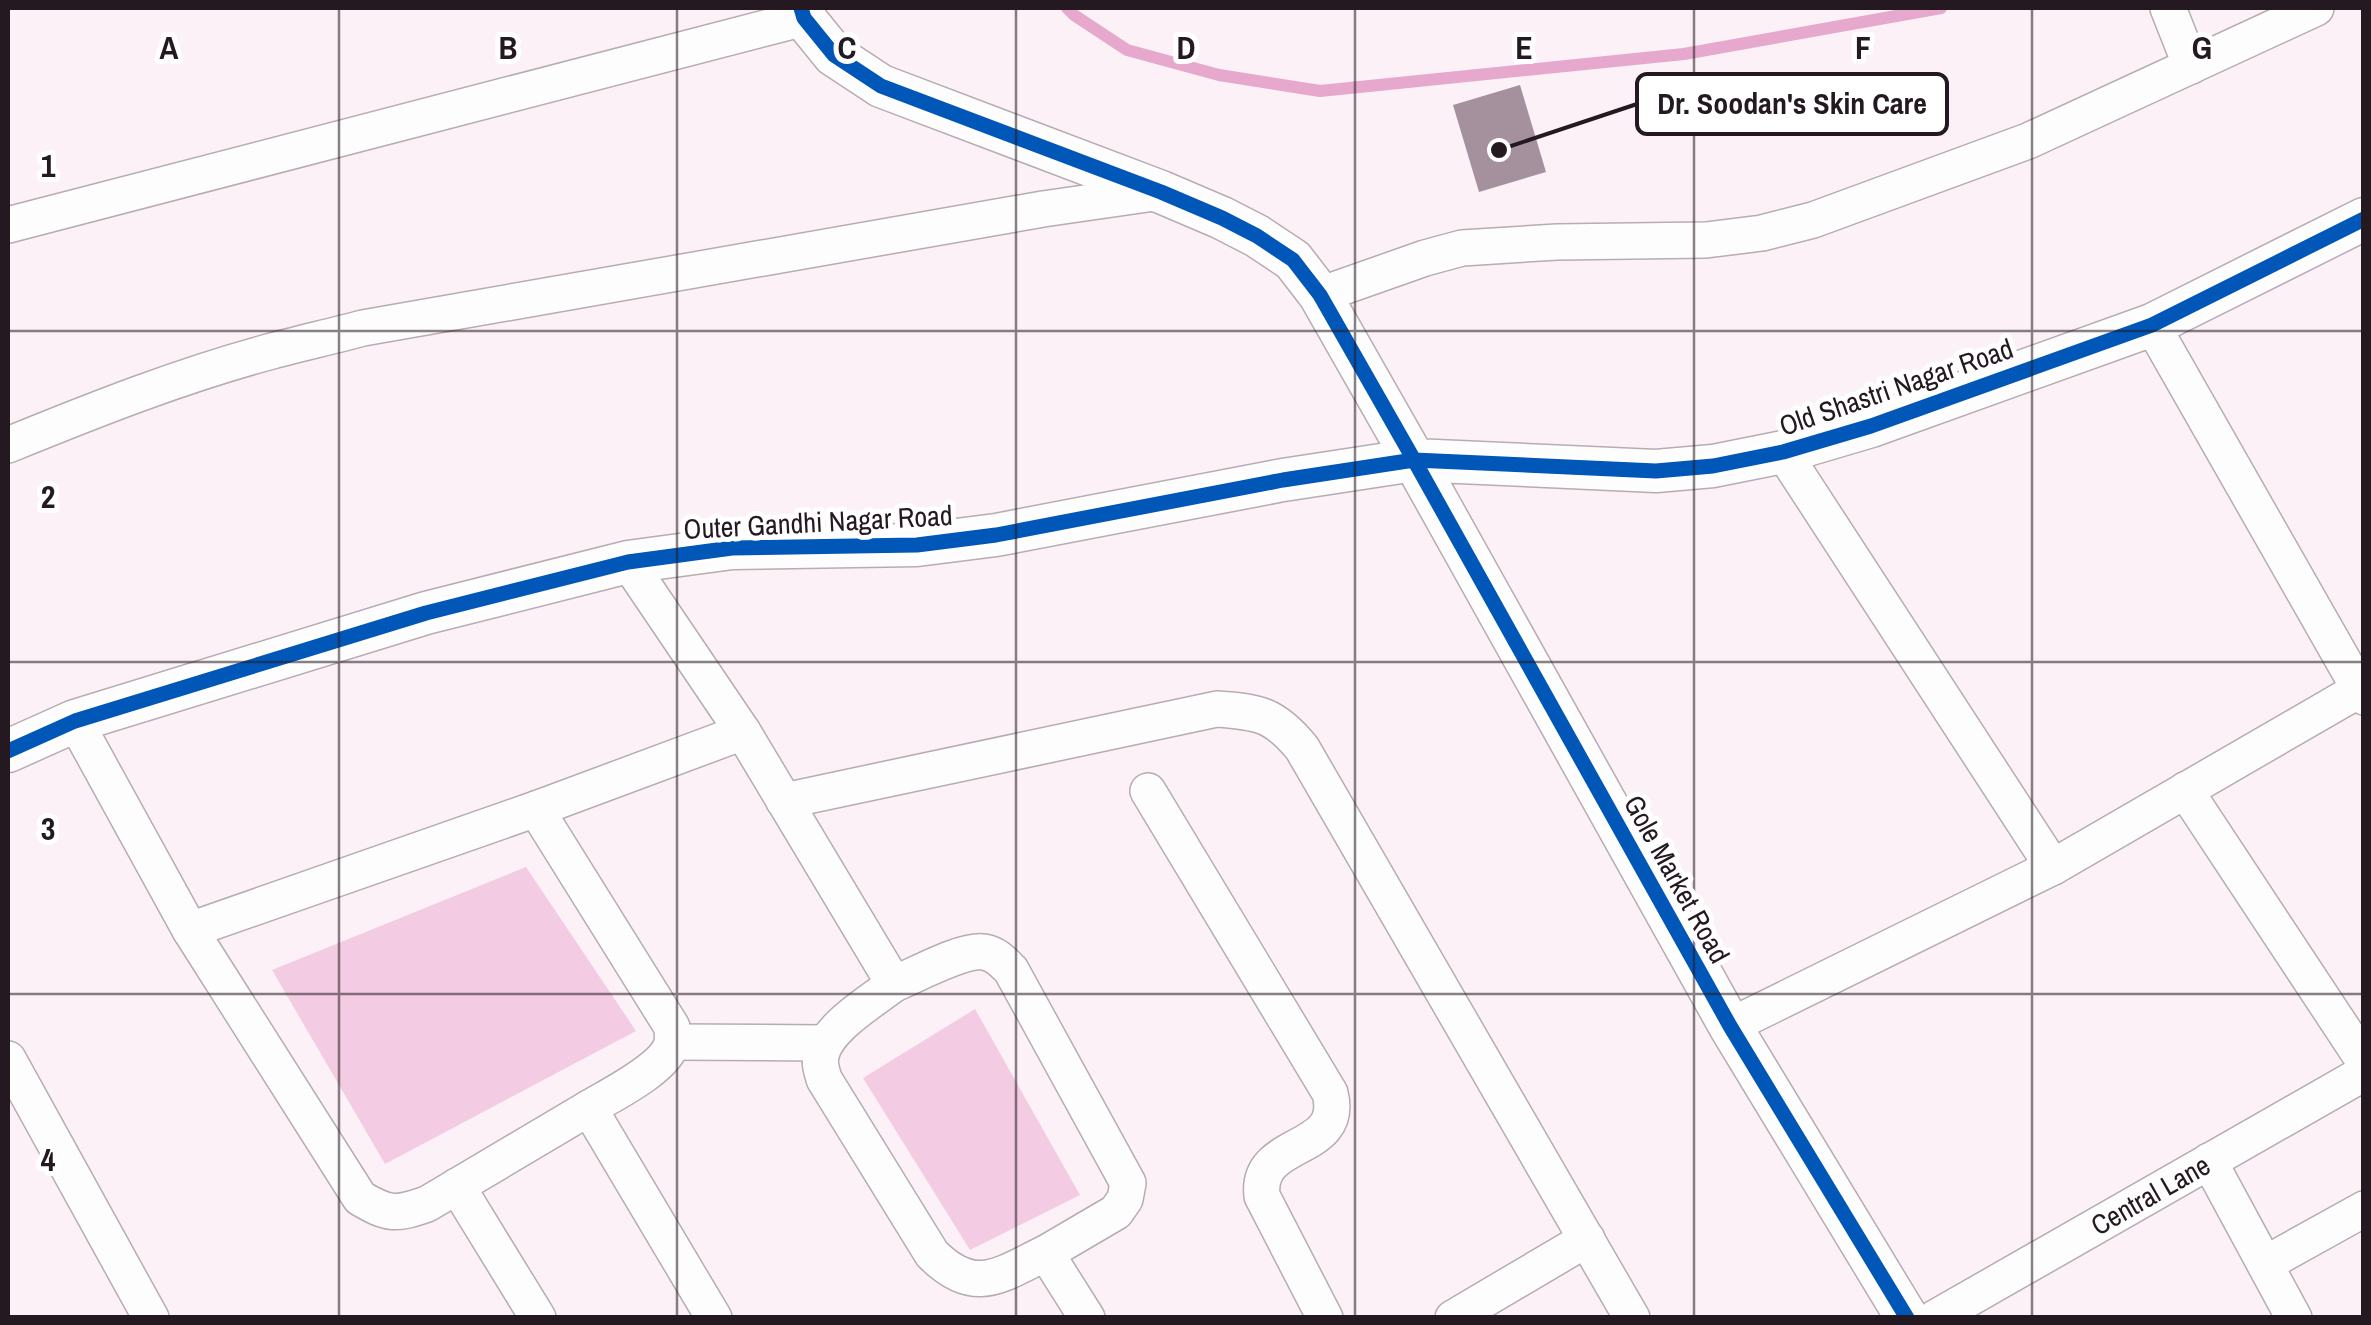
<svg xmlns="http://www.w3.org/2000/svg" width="2371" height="1325" font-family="'Archivo Narrow',sans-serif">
<rect width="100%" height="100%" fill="#fbf1f6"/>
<path fill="#f3cce3" d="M526,867l110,164 -251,133 -113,-194z
M975,1009l105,186 -110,55 -107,-172z"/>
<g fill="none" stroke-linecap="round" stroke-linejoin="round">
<path stroke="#e7a8ce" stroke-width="12" d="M1067,8l7,7 53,35 92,25 101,16 364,-37 257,-46"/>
</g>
<path fill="#a5919d" d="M1520,85l26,87 -67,20 -26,-87z"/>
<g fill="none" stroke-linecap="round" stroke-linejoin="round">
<g stroke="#b6acb1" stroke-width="38">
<g id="minor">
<path d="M2168,8l23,58"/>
<path d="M8,225l796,-207"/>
<path d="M1320,295l105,-37 37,-10 95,-6 149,-2 56,-7 51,-13 215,-79 288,-133"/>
<path d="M2152,325l212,372"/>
<path d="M8,445c86,-35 174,-70 264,-94 30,-8 61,-15 91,-23l680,-119 118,-17"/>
<path d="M1783,452l270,415"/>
<path d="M628,562l115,170 151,252c22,-9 68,-35 90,-32 12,2 19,10 27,18l117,213 -3,16 -9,13 -70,41 41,65"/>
<path d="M75,721l115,209 170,268c29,17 36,17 67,6l162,-96 125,210"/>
<path d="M2185,790l179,271"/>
<path d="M1148,791l182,302c16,62 -75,44 -68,103l63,122"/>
<path d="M784,801l433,-92c42,3 57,5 85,39l330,570"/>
<path d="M536,809l136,218c0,4 1,13 0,16 -6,25 -61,52 -83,65"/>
<path d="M190,930l346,-121 207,-77"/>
<path d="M894,984c-22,17 -68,44 -73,72 -2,8 1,15 3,23l108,175c43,43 68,21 114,-1"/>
<path d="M1730,1026l323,-159 311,-180"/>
<path d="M673,1042l152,1"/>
<path d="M8,1059l143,259"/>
<path d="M2209,1161l85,157"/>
<path d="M457,1186l81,132"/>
<path d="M2265,1264l99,-55"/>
<path d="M1453,1318l134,-79"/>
<path id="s1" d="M1935,1318l429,-245"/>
</g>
</g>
<g stroke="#b6acb1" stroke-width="45">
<path id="tertiary" d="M801,8l3,10 30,37 47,31 280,106 61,26 35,18 36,24 27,35 94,165 316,566 177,292
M8,751l67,-30 351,-108 202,-51 104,-14 185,-3 79,-10 287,-55 131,-20 242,11 57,-5 70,-14 88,-26 281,-101 212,-106"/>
</g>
<use href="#minor" stroke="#fefdfe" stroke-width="35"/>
<use href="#tertiary" stroke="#fefdfe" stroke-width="42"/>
<g stroke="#fff" stroke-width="21">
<path id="cycleway" d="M801,8l3,10 30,37 47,31 280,106 61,26 35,18 36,24 27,35 94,165 316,566 177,292
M8,751l67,-30 351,-108 202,-51 104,-14 185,-3 79,-10 287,-55 131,-20 242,11 57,-5 70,-14 88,-26 281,-101 212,-106"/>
</g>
<use href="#cycleway" stroke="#0057b8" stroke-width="15"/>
</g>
<path fill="none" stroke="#241920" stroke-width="2.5" stroke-opacity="0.55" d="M339,8v1310M677,8v1310M1016,8v1310M1355,8v1310M1694,8v1310M2032,8v1310M8,331h2356M8,662h2356M8,994h2356"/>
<g text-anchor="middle" stroke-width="10" stroke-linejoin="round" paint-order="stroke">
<g font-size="28" fill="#241920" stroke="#fff">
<text transform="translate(1896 387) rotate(-19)" y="10">Old Shastri Nagar Road</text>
<text transform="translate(818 522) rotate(-3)" y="10">Outer Gandhi Nagar Road</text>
<text transform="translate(1677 879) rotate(61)" y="10">Gole Market Road</text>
<text dy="10" stroke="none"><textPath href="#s1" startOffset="248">Central Lane</textPath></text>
</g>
</g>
<g font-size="32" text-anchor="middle" font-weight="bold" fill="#241920" stroke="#fff" stroke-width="10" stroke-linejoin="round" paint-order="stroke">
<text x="169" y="59">A</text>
<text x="508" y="59">B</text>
<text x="847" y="59">C</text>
<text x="1186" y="59">D</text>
<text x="1524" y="59">E</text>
<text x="1863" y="59">F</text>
<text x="2202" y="59">G</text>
<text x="48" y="177">1</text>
<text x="48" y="508">2</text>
<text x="48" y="840">3</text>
<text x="48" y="1171">4</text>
</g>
<path fill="none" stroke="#241920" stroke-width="4" d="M1499 150L1637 104"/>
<circle fill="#241920" stroke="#fff" stroke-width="4" cx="1499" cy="150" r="10"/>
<rect fill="#fff" stroke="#241920" stroke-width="4" x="1637" y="74" width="310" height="60" rx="10"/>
<g font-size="30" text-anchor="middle" font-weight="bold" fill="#241920">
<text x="1792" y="114">Dr. Soodan's Skin Care</text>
</g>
<rect width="2371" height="1325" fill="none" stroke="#241920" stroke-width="20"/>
</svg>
